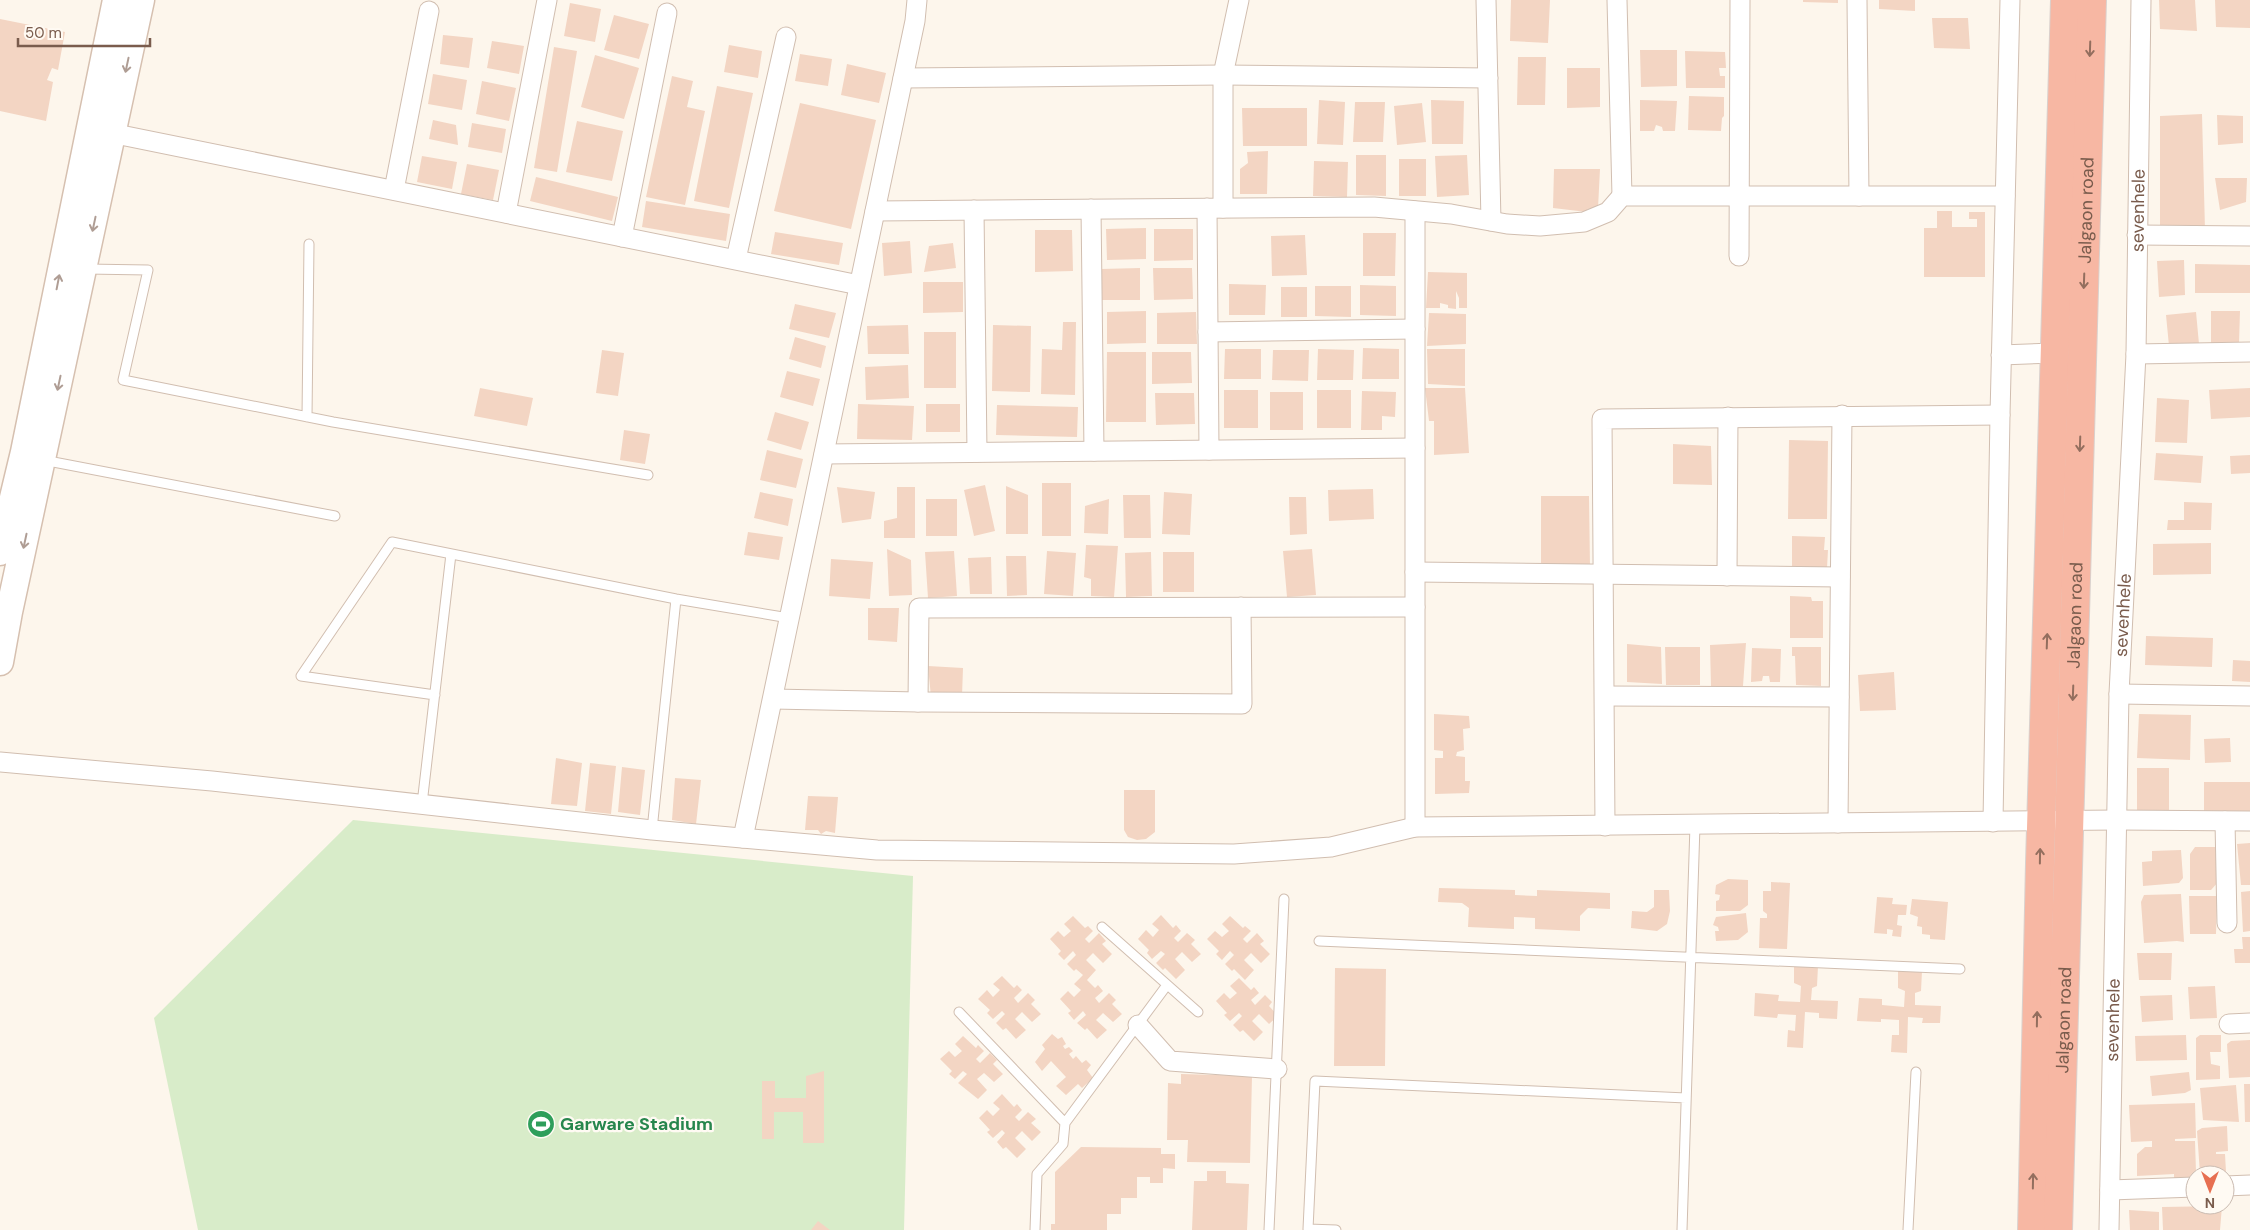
<svg xmlns="http://www.w3.org/2000/svg" width="2250" height="1230" font-family="'DM Sans',sans-serif">
<rect width="100%" height="100%" fill="#fdf6ec"/>
<path fill="#d8ecc9" d="M353,820l560,56 -9,354h-706l-44,-212z"/>
<path fill="#f3d5c3" d="M1511,0h39l-2,43 -38,-2z
M1803,0h35v3l-35,-1z
M1879,0h36v11l-36,-2z
M2159,0h36l2,31 -37,-2z
M2215,0h35v28l-34,-1z
M570,3l31,6 -6,33 -31,-6z
M614,15l35,9 -10,35 -35,-9z
M1932,18h36l2,31 -36,-1z
M0,19l65,13 -7,38 -6,-2 -5,12 6,2 -7,39 -46,-10z
M443,35l30,3 -4,30 -29,-4z
M492,41l32,5 -5,28 -32,-6z
M729,45l33,6 -4,27 -34,-6z
M554,47l23,4 -20,121 -23,-4z
M1640,50h37v36l-36,1z
M1685,51l40,1 1,16h-7l1,8h5v12h-39z
M800,54l32,5 -4,27 -33,-5z
M595,55l44,13 -15,51 -43,-12z
M1518,57h28l-1,48h-28z
M847,64l39,9 -7,30 -38,-8z
M1567,68h33v39l-33,1z
M433,74l34,6 -5,30 -34,-6z
M672,76l21,5 -6,26 18,4 -20,94 -39,-8z
M482,81l34,7 -7,33 -33,-7z
M717,86l36,7 -24,115 -35,-7z
M1689,96l35,1v19l-2,2 -1,13 -33,-1z
M1319,100l26,2 -2,43 -26,-1z
M1431,100l33,1 -1,43h-31z
M1640,100l37,1 -2,30h-12l-1,-4 -6,-2 -2,6h-14z
M1355,102h30l-2,40h-30z
M800,103l76,17 -25,109 -77,-18z
M1422,103l4,39 -29,3 -3,-39z
M1242,108h65v38h-64z
M2202,114l3,116h-45v-114z
M2217,115l26,1v27l-25,2z
M433,120l23,5 2,20 -29,-6z
M577,121l46,10 -11,50 -46,-9z
M472,123l34,6 -4,24 -34,-6z
M1268,151l-1,43h-27v-25l8,-6 -1,-11z
M1356,155h30v41l-30,-1z
M1467,155l2,40 -32,2 -2,-41z
M422,156l35,6 -5,27 -35,-7z
M1399,159h27v37h-27z
M1314,161l34,1 -1,35 -34,-1z
M467,164l32,6 -6,30 -32,-6z
M1554,169h46l-2,39 -11,1v3l-34,-4z
M536,177l82,20 -6,24 -82,-20z
M2215,178h32l-1,24 -26,8z
M646,201l84,13 -4,27 -84,-14z
M1937,211h15v16h25v-8h-8v-7h16v65h-61v-49h13z
M1146,228v31l-39,1 -1,-31z
M1154,229h39v31l-39,1z
M1035,230h37l1,41 -38,1z
M775,232l68,11 -4,22 -68,-11z
M1363,233h33l-1,43h-32z
M1305,235l2,40 -35,1 -1,-40z
M910,241l2,32 -28,3 -2,-33z
M953,243l3,25 -32,4 5,-26z
M2184,260l1,35 -26,2 -2,-36z
M2195,264l55,1v28h-55z
M1140,268v32h-39v-31z
M1153,268h39l1,31 -39,1z
M1428,272l39,1v35h-8v-10l-3,-7v18l-8,-1v-3l-8,-2v5h-14z
M923,282h40v30l-40,1z
M1229,284l37,1 -1,30h-36z
M1360,285l36,1v30l-36,-1z
M1315,286h36v31l-36,-1z
M1281,287h26v30h-26z
M795,304l41,9 -7,25 -40,-9z
M1146,311v32l-39,1v-32z
M2211,311h29l-1,33h-28z
M1196,312l1,32h-40v-31z
M2196,312l3,32 -30,2 -3,-31z
M1429,313l37,1v30l-39,2z
M1063,322h13l-1,73 -34,-1 1,-45 20,1z
M908,325l1,29h-41l-1,-28z
M993,325l38,1 -1,66 -38,-1z
M924,332h32v56h-32z
M795,337l31,9 -5,22 -32,-9z
M1363,348l36,1v30h-37z
M1225,349h36v30h-37z
M1318,349l36,1 -1,30h-36z
M1427,349h38v37l-37,-2z
M602,350l22,3 -6,43 -22,-3z
M1273,350h36l-1,31 -36,-1z
M1107,352h39v70h-40z
M1152,352h39l1,31 -40,1z
M908,365l1,33 -43,2 -1,-33z
M787,371l33,8 -7,27 -33,-9z
M480,388l53,10 -6,28 -53,-10z
M1425,388h40l4,65 -35,2v-34h-5z
M2250,388v29l-39,2 -2,-29z
M1224,390h34v38h-34z
M1317,390h34v38h-34z
M1362,391l34,1 -1,25 -13,-1v14h-21z
M1270,392h33v38h-33z
M1155,393h39l1,31 -39,1z
M2157,398l32,2 -2,43 -32,-1z
M858,404l56,2 -2,34 -55,-1z
M926,404h34v28h-34z
M997,405l81,2 -1,30 -81,-2z
M775,412l34,10 -8,28 -34,-10z
M624,430l26,4 -5,30 -25,-4z
M1789,440l39,1 -1,78h-39z
M1673,444l38,2 1,39 -39,-1z
M767,450l36,9 -7,29 -36,-8z
M2156,453l47,3 -2,27 -47,-3z
M2250,455v18l-19,1 -1,-18z
M1042,483h29v53h-29z
M985,485l10,46 -21,5 -10,-46z
M1006,486l22,9v39h-22z
M837,487l38,5 -4,27 -29,4z
M897,487h18v51h-31v-17l13,-3z
M1373,489l1,30 -45,2 -1,-31z
M760,492l33,7 -5,27 -34,-8z
M1164,492l28,2 -2,41 -28,-1z
M1123,495h27l1,43h-27z
M1541,496h48l1,71 -49,1z
M1289,497h17l1,37 -17,1z
M926,499h31v37h-31z
M1109,499l-1,35 -24,-1 1,-27z
M2184,502l28,1 -1,27h-44l1,-10h16z
M748,532l35,5 -4,23 -35,-5z
M1792,536l33,1 -1,13h4l-1,18h-35z
M2211,543v31l-58,1v-31z
M1086,545l32,1 -4,51 -23,-1v-17l-7,-2z
M887,549l24,11 1,35 -23,1z
M1312,549l4,46 -29,2 -4,-46z
M954,551l3,45 -29,2 -3,-46z
M1047,551l29,2 -3,43 -29,-2z
M1151,552l1,44 -26,1 -1,-44z
M1163,552h31v40h-31z
M1006,556h20l1,39 -20,1z
M991,557l1,37h-22l-2,-36z
M831,559l42,3 -3,37 -41,-3z
M1790,596l21,1 1,4h11v37h-33z
M868,608h31l-2,34 -29,-2z
M2146,636l67,2 -1,29 -67,-2z
M1746,643l-3,43 -32,1 -1,-42z
M1627,644l34,3 1,37 -35,-2z
M1665,647h35v38h-34z
M1792,647h29v39l-25,-1 -1,-29h-3z
M1752,648l29,1 -1,33h-10l-1,-6h-6l-1,5 -11,1z
M2233,660l17,1v21l-18,-1z
M928,666l35,2 -1,28 -31,1z
M1894,672l2,38 -36,1 -2,-36z
M1434,714l35,2 1,12 -7,1 1,21 -7,2 -1,4 9,1v24h5l-1,12 -34,1v-36h8v-7l-9,-1z
M2139,714l52,1 -1,45 -53,-2z
M2230,738l1,24 -26,1 -1,-24z
M556,758l26,5 -5,43 -26,-2z
M590,763l26,3 -5,48 -26,-3z
M622,767l23,3 -5,45 -22,-3z
M2137,768h32v45l-32,1z
M675,778l26,2 -5,44 -24,-4z
M2204,782h46v30l-46,1z
M1124,790h31v42l-9,7 -9,1 -9,-3 -4,-7z
M808,796l30,1 -3,36 -9,-2 -5,3 -3,-4h-13z
M2250,843v42h-9l-4,-41z
M2195,847h23l1,34 -8,9h-21v-36z
M2181,850l2,28 -4,5 -36,3 -1,-24 10,-1v-10z
M1728,879l20,1v25l-8,6h-24v-10l3,-1 1,-5 -5,-1 1,-9z
M1771,882l19,1 -3,66 -28,-1 1,-30h7v-4l-4,-3v-20h8z
M1439,888l76,2v5l22,1v-6l73,3v16l-22,-1 -8,8v15l-45,-2v-11l-21,-1v12l-46,-2 1,-19 -7,-5 -24,-1z
M1654,890h15l1,21 -3,13 -10,7 -26,-3 1,-17 15,1 7,-5z
M2250,891v40l-7,1 -2,-40z
M2181,894l3,48 -7,-1 -33,2 -3,-41 3,-7z
M2189,896h28l-1,38h-26z
M1877,897l16,1 -1,6 15,1 -1,10h-8l-1,10 5,1 -1,11 -9,-1 1,-6 -6,-1v5l-13,-1z
M1912,899l36,3 -3,38 -15,-1v-4l-8,-1v-7l-5,-1 1,-9 -8,-3z
M1746,913l2,19 -10,8 -22,1 -1,-10h4l-1,-4 -5,-2 3,-8z
M1161,915l12,13 3,-3 5,6 -7,7 4,4 9,-9 8,7 -4,4 10,10 -9,8 -10,-10 -7,7 10,11 -9,9 -11,-11 -2,2 -7,-7 9,-9 -4,-3 -9,8 -5,-6 2,-3 -11,-11 8,-9 7,7 6,-7 -7,-6z
M1073,916l12,12 3,-2 5,5 -8,8 4,4 10,-10 7,8 -4,3 10,10 -9,9 -10,-10 -7,7 10,10 -9,10 8,8 3,-3 5,6 -8,7 4,5 10,-10 7,7 -4,4 10,10 -9,8 -10,-9 -7,7 11,10 -10,9 -10,-11 -2,2 -8,-7 9,-8 -3,-4 -9,9 -6,-7 3,-2 -11,-12 8,-8 6,6 7,-7 -7,-6 9,-9 -7,-6 -2,2 -7,-7 9,-9 -3,-4 -9,9 -6,-6 3,-3 -11,-12 8,-8 6,6 7,-6 -7,-7z
M1230,916l13,12 2,-2 6,5 -8,8 4,4 10,-10 7,8 -4,3 10,10 -9,9 -10,-10 -7,7 10,10 -9,10 -11,-11 -2,2 -7,-7 9,-9 -4,-4 -8,9 -6,-6 3,-3 -12,-12 8,-8 7,6 7,-6 -7,-7z
M2242,937h8v26h-15l-1,-14h9z
M2137,953h35l-1,27h-32z
M1794,966h24l-1,20 -5,2 -1,12 27,1 -1,18 -18,-1v-5l-14,-1 -2,36 -16,-1 1,-17 7,1 1,-16 -18,-1 -1,4 -23,-2 1,-23 24,2 -1,6 22,1 1,-16 -7,-3z
M1335,968l51,1 -1,97h-51z
M1898,971h24l-1,20 -6,2v12l26,1 -1,17h-18l1,-5 -15,-1 -1,36 -16,-1 1,-17h7v-15l-18,-1v3l-24,-1 2,-23 23,1v6l22,2 1,-16 -7,-3z
M1002,976l12,12 3,-3 5,5 -8,8 4,5 10,-10 7,7 -4,4 10,10 -9,8 -10,-10 -7,7 11,11 -10,9 -10,-11 -3,2 -7,-7 9,-9 -3,-3 -9,8 -6,-6 3,-3 -12,-11 9,-9 6,7 7,-7 -7,-6z
M1239,978l12,12 3,-3 5,6 -8,7 4,5 10,-10 7,7 -3,4 9,10 -9,8 -10,-10 -7,7 11,11 -9,9 -11,-11 -3,2 -7,-7 9,-9 -3,-3 -9,8 -6,-6 3,-2 -11,-12 8,-8 6,6 7,-6 -7,-7z
M2215,986l2,32 -27,1 -2,-32z
M2172,995l1,25 -31,2 -2,-26z
M1052,1034l6,5 4,-2 4,7 -3,2 2,3 4,-2 4,4 -4,3 4,5 3,-3 6,7 4,-3 5,5 -4,5 6,8 -11,10 -4,-4 -12,11 -10,-9 10,-9 -15,-16 -9,10 -7,-9 10,-13 -3,-4z
M2186,1035l1,25 -51,1 -1,-25z
M2200,1035h21v17h-11l1,12 9,2v13l-24,1v-42z
M963,1036l13,12 2,-3 6,6 -8,8 4,4 10,-10 7,7 -4,4 10,10 -9,8 -10,-9 -7,6 10,11 -9,9 -20,-16 9,-9 -4,-3 -8,8 -6,-5 3,-3 -12,-12 9,-8 6,6 7,-6 -7,-7z
M2250,1040v37l-21,1 -2,-34 4,-3z
M824,1071v72h-21v-31h-29v27h-12v-58h13v17h31v-22z
M2189,1072l2,18 -6,3 -33,3 -2,-20z
M1181,1074l71,2 -2,87 -63,-1 1,-22h-21l1,-57 13,1z
M2244,1084h6v38h-5z
M2236,1085l3,37 -36,-2 -3,-32z
M1002,1094l12,13 3,-3 5,6 -7,7 4,4 9,-9 8,7 -5,4 10,9 -9,9 -10,-10 -7,7 11,11 -9,9 -11,-11 -3,2 -6,-7 8,-9 -3,-3 -9,8 -6,-6 3,-2 -11,-12 8,-8 6,6 7,-7 -7,-6z
M2195,1103l1,35 -21,1v2h20l1,31 -8,6h-14v-4l-37,2v-22l8,-7h7v-6l-21,1 -2,-37z
M2227,1126l1,25 -12,1v2h9l1,18 -26,2 -3,-43 5,-3z
M1081,1147l80,1v6h14v15l-12,-1v15h-13v-6h-13v21h-16v16h-14v16h-56v-6h4v-52z
M1207,1171h19v12l23,1 -2,46h-55l2,-49h13z
M2222,1206l-2,24h-57l-1,-23z
M2129,1210l30,2v18h-29z
M818,1221l12,9h-19z"/>
<g fill="none" stroke-linecap="round" stroke-linejoin="round">
<g stroke="#d1beb0" stroke-width="11">
<path id="lane" d="M86,269l62,1 -25,110 210,42 315,53
M307,417l2,-173
M43,460l292,56
M435,695l-134,-19 91,-134 284,57 113,19
M422,804l29,-250
M652,830l24,-231
M1102,927l96,85
M1319,941l641,28
M959,1012l106,111
M1035,1230l2,-56 26,-30 2,-21 102,-138
M1269,1230l15,-331
M1336,1230l-28,-1 7,-148 371,17
M1682,1230l13,-405
M1908,1230l8,-158"/>
</g>
<g stroke="#d1beb0" stroke-width="21">
<g id="street">
<path d="M1486,0l5,221"/>
<path d="M1617,0l5,196"/>
<path d="M1857,0l2,196"/>
<path d="M903,78l320,-3 265,3"/>
<path d="M101,131l758,154"/>
<path d="M394,190l35,-179"/>
<path d="M1207,208l2,242"/>
<path d="M1223,208v-133l16,-75"/>
<path d="M1091,209l3,242"/>
<path d="M974,210l3,242"/>
<path d="M875,211l499,-4 77,7 56,10 33,2 44,-4 24,-10 14,-16h383"/>
<path d="M506,213l41,-213"/>
<path d="M2137,235l113,1"/>
<path d="M622,237l45,-224"/>
<path d="M1739,256l1,-256"/>
<path d="M736,259l50,-222"/>
<path d="M1208,332l207,-3"/>
<path d="M2136,354l114,-2"/>
<path d="M2001,355l54,-2"/>
<path d="M824,454l591,-6"/>
<path d="M1415,572l425,5"/>
<path d="M1727,576l1,-159"/>
<path d="M2119,694l131,2"/>
<path d="M1605,696l234,1"/>
<path d="M773,699l145,3 324,2 -1,-97"/>
<path d="M918,702l1,-94 496,-1"/>
<path d="M0,762l212,19 440,49 225,20 357,4 97,-7 84,-20 703,-7 132,1"/>
<path d="M2225,821l2,102"/>
<path d="M1993,822l7,-407 10,-415"/>
<path d="M1838,823l4,-408"/>
<path d="M1605,826l-3,-407 398,-4"/>
<path d="M1415,827v-616"/>
<path d="M743,838l172,-817 2,-21"/>
<path d="M2229,1024l21,-1"/>
<path d="M1138,1025l32,36 107,8"/>
<path d="M2225,1186l25,-1"/>
<path d="M2110,1190l85,-3"/>
<path id="s1" d="M2109,1230l10,-536 17,-340 5,-354"/>
</g>
</g>
<g stroke="#d6c0b0" stroke-width="29">
<path id="secondary" d="M0,552l24,-100 92,-452
M0,662l9,-50 132,-612"/>
</g>
<g stroke="#dad1cd" stroke-width="30">
<g id="highway">
<path d="M2032,1230l8,-367 25,-863"/>
<path id="s2" d="M2058,1230l34,-1230"/>
</g>
</g>
<use href="#lane" stroke="#fff" stroke-width="9"/>
<use href="#street" stroke="#fff" stroke-width="19"/>
<use href="#secondary" stroke="#fff" stroke-width="26"/>
<use href="#highway" stroke="#f7b7a3" stroke-width="28"/>
</g>
<defs><path id="oneway-shaft" d="M-6 0H5M1.5-3L5.5 0L1.5 3" fill="none" stroke-width="1.6" stroke-linecap="round" stroke-linejoin="round" transform="scale(1.25)"/></defs>
<g stroke="#936e5e">
<use href="#oneway-shaft" transform="translate(2090 49) rotate(92)"/>
<use href="#oneway-shaft" transform="translate(2084 281) rotate(92)"/>
<use href="#oneway-shaft" transform="translate(2080 444) rotate(92)"/>
<use href="#oneway-shaft" transform="translate(2047 641) rotate(-88)"/>
<use href="#oneway-shaft" transform="translate(2073 693) rotate(92)"/>
<use href="#oneway-shaft" transform="translate(2040 856) rotate(-89)"/>
<use href="#oneway-shaft" transform="translate(2037 1019) rotate(-89)"/>
<use href="#oneway-shaft" transform="translate(2033 1181) rotate(-89)"/>
</g>
<g stroke="#af9d94">
<use href="#oneway-shaft" transform="translate(127 65) rotate(102)"/>
<use href="#oneway-shaft" transform="translate(94 224) rotate(102)"/>
<use href="#oneway-shaft" transform="translate(58 282) rotate(-79)"/>
<use href="#oneway-shaft" transform="translate(59 383) rotate(102)"/>
<use href="#oneway-shaft" transform="translate(25 541) rotate(102)"/>
</g>
<defs>
<g id="stadium-disc" transform="scale(1.4375)"><circle r="9.5" fill="#2e9e5b" stroke="#fffaf3"/><path d="M0-5a6.5 5 0 1 0 0 10a6.5 5 0 1 0 0-10ZM-3.5-1.8h7v3.6h-7Z" fill="#fff"/></g>
</defs>
<g fill-rule="evenodd">
<use href="#stadium-disc" x="541" y="1124"/>
</g>
<g text-anchor="middle" stroke-width="4.5" stroke-linejoin="round" paint-order="stroke">
<g font-size="18" fill="#7a5c4d" stroke="#fffaf3">
<text dy="6" stroke="none"><textPath href="#s2" startOffset="1020">Jalgaon road</textPath></text>
<text dy="6" stroke="none"><textPath href="#s1" startOffset="1020">sevenhele</textPath></text>
<text dy="6" stroke="none"><textPath href="#s2" startOffset="615">Jalgaon road</textPath></text>
<text dy="6" stroke="none"><textPath href="#s1" startOffset="615">sevenhele</textPath></text>
<text dy="6" stroke="none"><textPath href="#s2" startOffset="210">Jalgaon road</textPath></text>
<text dy="6" stroke="none"><textPath href="#s1" startOffset="210">sevenhele</textPath></text>
</g>
<g font-size="18" font-weight="bold" fill="#27864d" stroke="#fffaf3" text-anchor="start">
<text x="560" y="1130">Garware Stadium</text>
</g>
</g>
<g transform="translate(2210 1190) rotate(180)"><circle r="24" fill="#fffaf3" stroke="#cabbb1"/>
<path d="M0-4L9 19L0 12L-9 19Z" fill="#e76f51"/>
<text y="-8" font-size="14" font-weight="bold" text-anchor="middle" fill="#7a5c4d">N</text>
</g>
<path d="M18 38v8h132v-8" fill="none" stroke="#7a5c4d" stroke-width="2.5"/>
<text x="25" y="38" font-size="15" fill="#7a5c4d" stroke="#fffaf3" stroke-width="4" paint-order="stroke">50 m</text>
</svg>
